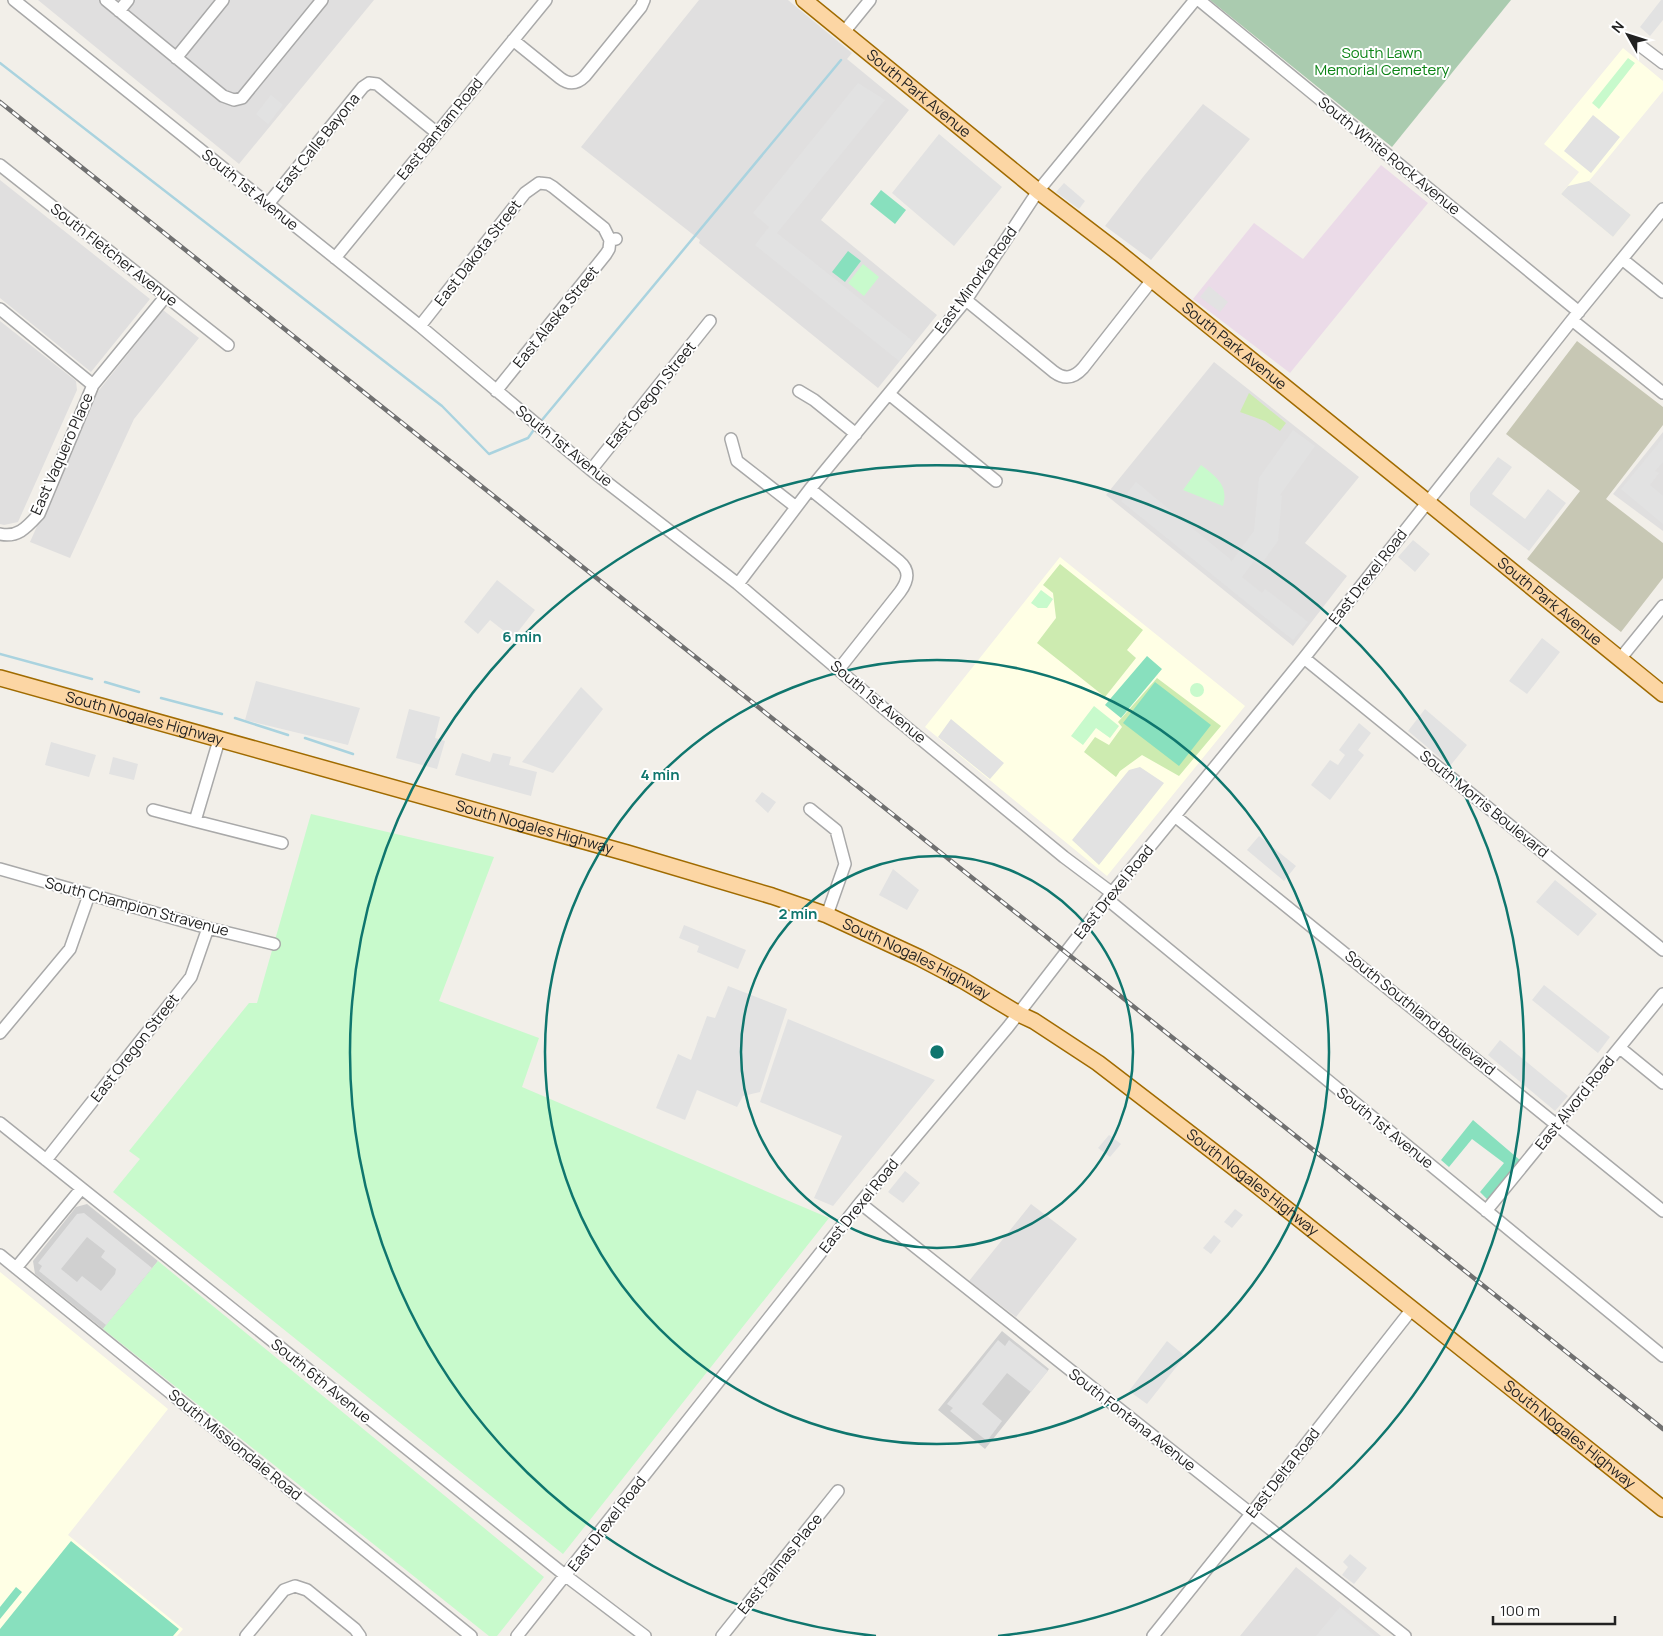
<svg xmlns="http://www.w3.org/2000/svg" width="1663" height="1636" font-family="Manrope,sans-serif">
<rect width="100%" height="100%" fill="#f2efe9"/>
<path fill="#e0dfdf" d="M38,0h336l-135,164z
M699,0h89l64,53 -5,6 62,51 -88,110 116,95 -59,73 -179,-145 1,-3 -119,-93z
M1203,104l47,35 -99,121 -46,-34 38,-49z
M0,180l150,119 -59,73 -91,-74z
M163,310l36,28 -65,81 -64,139 -40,-16 66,-148z
M0,321l76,60 1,9 -59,132 -14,3 -4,-1z
M1214,362l145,115 -54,66 42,33 -54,70 -187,-151z
M1663,432v99l-50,-37z
M1031,1204l46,35 -61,78 -47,-36z
M1296,1567l85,69h-141z"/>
<path fill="#ebdbe8" d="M1381,165l47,38 -138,170 -97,-74 61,-76 49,36z"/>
<path fill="#ffffe5" d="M1623,48l40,33v10l-74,90 42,34 -18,22 -52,-43 18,-22 -35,-28z
M1060,557l185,149 -138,170 -182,-149z
M0,1272l168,137 -100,126 115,94 -6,7h-177z"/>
<path fill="#d0d0d0" d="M87,1204l71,57 -55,68 -68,-55 -2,-13 43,-54z
M1002,1331l47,38 -64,80 -47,-39z"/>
<path fill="#c7c7b4" d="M1577,341l86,66v18l-57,74 57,44v35l-42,54 -94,-73 53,-68 -74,-57z"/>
<path fill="#cdebb0" d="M1249,393l37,30 -6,8 -15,-10 -25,-9z
M1060,564l83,66 -16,20 9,8 -31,39 -68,-54 19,-25 -3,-25 -10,-8z
M1157,678l64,48 -42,50 -37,-21 -22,16 -4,6 -32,-25 11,-15 14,8 13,-18 -4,-5z"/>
<path fill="#aacbaf" d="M1210,0h301l-119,147z"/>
<path fill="#c8facc" d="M1628,58l7,5 -36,46 -7,-6z
M863,264l16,13 -15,19 -16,-13z
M1201,465c15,12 28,20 22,41l-40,-16z
M1041,590l12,9 -6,9h-9l-7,-5z
M1190 690a7 7 0 1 1 14 0a7 7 0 1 1-14 0Z
M1094,706l25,20 -9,12 -14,-10 -13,17 -12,-9z
M311,814l183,43 -55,144 100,37 -17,49 307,131 -266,336 -450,-362 27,-33 -11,-8 120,-148h8z
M158,1261l386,316 -47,59h-8l-386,-307z"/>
<path fill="#88e0be" d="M881,190l25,20 -11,14 -25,-20z
M848,251l13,10 -16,21 -13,-10z
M1147,656l15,13 -41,49 -16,-13z
M1155,682l56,43 -32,41 -56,-43z
M1473,1120l48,41 -32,40 -9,-9 24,-29 -32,-24 -23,28 -8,-7z
M71,1541l108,88 -6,7h-173v-7z
M16,1587l6,5 -22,27v-12z"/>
<path fill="#e2e2e2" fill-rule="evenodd" d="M1661,0h2v20l-13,16 -10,-9z
M858,83l27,17 -108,133 137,109 -15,19 -144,-116 14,-18 -16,-14z
M271,95l12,10 -15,19 -12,-10z
M1593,115l27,22 -29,36 -27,-22z
M939,134l63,53 -48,59 -62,-53z
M1589,181l42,34 -18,22 -52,-43 7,-8z
M1064,183l21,18 -6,8 -23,-17z
M1209,286l19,16 -8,10 -20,-15z
M1293,430l22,16 -35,49 2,1 -4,45 -18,25 -6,-5 -12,16 20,16 3,-4 43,33 -15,18 -172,-139 15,-19 94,77 1,3 23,-31 5,-53z
M1663,438v24l-8,9 4,2 -9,12 13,11v28l-42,-35z
M1498,457l14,10 -20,27 33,25 23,-30 18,14 -37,48 -59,-46v-12z
M1413,540l17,14 -15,18 -17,-15z
M497,580l38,30 -22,28 -23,-18 -12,14 -14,-12z
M1542,638l18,14 -33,42 -18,-13z
M256,681l104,27 -12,37 -103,-25z
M581,687l22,22 -50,64 -31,-11z
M409,709l31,8 -5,21 10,3 -8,28 -41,-11z
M1425,709l42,36 -17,21 -42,-35z
M951,719l53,44 -14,16 -52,-42z
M1359,723l12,10 -13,17 6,5 -34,45 -19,-15 19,-25 8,5 7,-10 -6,-5z
M51,742l45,13 -7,22 -44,-12z
M462,753l28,9 3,-9 18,4 -2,8 28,7 -6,24 -76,-21z
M113,757l25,7 -4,16 -25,-6z
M1140,767l24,16 -65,82 -27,-25 57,-70z
M762,792l14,10 -8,11 -13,-12z
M1259,836l37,30 -12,15 -37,-31z
M893,869l26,21 -12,20 -28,-15z
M1555,880l42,34 -19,22 -42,-34z
M684,925l62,25 -8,19 -41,-17 2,-6 -20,-8z
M1544,985l66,52 -12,16 -66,-53z
M728,986l59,23 -27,83 -17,4 -6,11 -40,-17 -12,30 -29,-12 22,-54 13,6 16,-44 8,2z
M788,1019l147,61 -102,126 -19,-8 28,-62 -82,-34z
M1500,1040l68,56 -13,15 -67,-56z
M1109,1135l12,9 -11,13 -12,-9z
M905,1171l15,12 -17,20 -15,-11z
M1235,1209l8,6 -11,13 -8,-6z
M84,1213l68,55 -46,57 -67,-54 3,-5 -4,-3 39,-49zM87,1237l18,14 -4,6 15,12 -1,5 -14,17 -19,-15 -5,6 -16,-13z
M1214,1235l7,6 -10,13 -8,-6z
M998,1340l7,6 4,-6 39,31 -17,21 -24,-19 -25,31 20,17 -15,20 -37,-30 3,-3 -6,-4z
M1167,1341l18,15 -38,48 -18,-13z
M1350,1554l17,14 -13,16 -12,-9 6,-8 -5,-5z
M1340,1607l34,28 1,1h-59z"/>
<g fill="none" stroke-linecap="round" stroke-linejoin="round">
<path stroke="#aad3df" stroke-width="2.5" d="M0,63l442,343 47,48 39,-16 5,-7
M542,420l299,-360
M0,654l92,25
M105,682l34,10
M161,698l61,16
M235,718l53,17
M305,738l48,16"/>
<g stroke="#a9a9a9" stroke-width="14">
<path id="minor" d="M14,0l406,326 171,144 147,114 150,128 176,145 48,36
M106,0l117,96 11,4 8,-2 80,-98
M1199,0l380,312
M119,11l9,-11
M844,32l26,-32
M513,40l47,38c9,7 17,6 25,-2l56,-69 3,-7
M1638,44l25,19
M176,58l47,-58
M369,83l8,1 60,49
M0,165l228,180
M539,183l9,1 5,3 51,41 6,12
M268,204l95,-117 6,-4
M335,258l211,-258
M1622,259l41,33
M966,300l88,72c11,8 20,6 29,-4l69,-88
M0,309l93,76
M1572,320l91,73
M420,326l105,-133 14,-10
M496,391l110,-137 3,-5 1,-9 6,-1
M799,391l15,9 42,34
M889,394l107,87
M731,439l6,22 59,46
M591,470l119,-149
M810,489l89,72c12,10 9,20 1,31l-61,77
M0,534c18,4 27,-7 39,-20l54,-129 73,-89
M738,584l72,-95 156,-189 72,-109 157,-191
M1304,658l359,292
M1620,659l43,-53
M219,740l-24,81 87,22
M810,809l26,21 9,34 -18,51
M153,810l42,11
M1176,817l487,394
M0,869l208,59 66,16
M1107,899l556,457
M0,1033l70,-84 19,-54
M1620,1048l43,35
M0,1123l566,453 79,60
M46,1160l145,-183 17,-49
M860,1203l545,433
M1486,1211l177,-217
M0,1255l471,381
M16,1268l65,-79
M246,1636l38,-46 11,-4 12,4 48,39 5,7
M517,1636l343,-433 148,-176 99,-128 197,-241 268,-338 91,-111
M722,1636l116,-145
M1153,1636l98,-122 161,-205"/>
</g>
<g stroke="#a06b00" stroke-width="18">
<g id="major">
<path id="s1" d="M804,0l234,191 81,62 296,239 248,202"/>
<path id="s2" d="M0,678l627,175 145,43 55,19 93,43 44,23 55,33 15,7 64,42 151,116 414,330"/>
</g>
</g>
<use href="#minor" stroke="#fff" stroke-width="11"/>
<use href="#major" stroke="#fcd6a4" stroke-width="15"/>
<g stroke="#707070" stroke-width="4.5">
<path id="rail" d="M0,102l1663,1327"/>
</g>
<use href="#rail" stroke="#fff" stroke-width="2.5" stroke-dasharray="8" stroke-linecap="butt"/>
</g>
<g fill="none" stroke="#0f766e" stroke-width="2.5">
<circle cx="937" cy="1052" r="196"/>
<circle cx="937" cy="1052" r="392"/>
<path d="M876 1636A587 587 0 1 1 998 1636"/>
</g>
<g text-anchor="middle" stroke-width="4" stroke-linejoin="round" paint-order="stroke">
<g font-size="15" fill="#0c8416" stroke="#fff">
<text x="1382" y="58">South Lawn<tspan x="1382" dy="17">Memorial Cemetery</tspan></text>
</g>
<g font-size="15" fill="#222" stroke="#fff">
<text dy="5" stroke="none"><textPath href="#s1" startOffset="148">South Park Avenue</textPath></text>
<text transform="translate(440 129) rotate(-51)" y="5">East Bantam Road</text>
<text transform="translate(318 143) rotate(-51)" y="5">East Calle Bayona</text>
<text transform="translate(1389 156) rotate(39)" y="5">South White Rock Avenue</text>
<text transform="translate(250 190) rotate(39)" y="5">South 1st Avenue</text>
<text transform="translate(478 253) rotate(-52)" y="5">East Dakota Street</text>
<text transform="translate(114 255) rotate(38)" y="5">South Fletcher Avenue</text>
<text transform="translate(976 280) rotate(-54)" y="5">East Minorka Road</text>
<text transform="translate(556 317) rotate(-51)" y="5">East Alaska Street</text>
<text dy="5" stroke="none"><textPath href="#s1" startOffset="552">South Park Avenue</textPath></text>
<text transform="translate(651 395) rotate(-51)" y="5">East Oregon Street</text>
<text transform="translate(564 446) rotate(39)" y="5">South 1st Avenue</text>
<text transform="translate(62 454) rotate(-66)" y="5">East Vaquero Place</text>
<text transform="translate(1368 577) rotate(-52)" y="5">East Drexel Road</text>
<text dy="5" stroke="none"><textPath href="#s1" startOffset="958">South Park Avenue</textPath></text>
<text transform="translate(878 702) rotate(40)" y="5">South 1st Avenue</text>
<text dy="5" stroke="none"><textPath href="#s2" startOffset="150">South Nogales Highway</textPath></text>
<text transform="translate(1484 804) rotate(39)" y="5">South Morris Boulevard</text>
<text dy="5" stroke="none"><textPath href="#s2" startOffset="555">South Nogales Highway</textPath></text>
<text transform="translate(1114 892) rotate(-51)" y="5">East Drexel Road</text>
<text transform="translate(137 907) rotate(15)" y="5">South Champion Stravenue</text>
<text dy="5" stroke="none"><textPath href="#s2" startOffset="960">South Nogales Highway</textPath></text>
<text transform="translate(1420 1013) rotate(39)" y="5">South Southland Boulevard</text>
<text transform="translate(135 1048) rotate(-52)" y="5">East Oregon Street</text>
<text transform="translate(1575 1103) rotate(-51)" y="5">East Alvord Road</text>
<text transform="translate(1385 1128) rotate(39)" y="5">South 1st Avenue</text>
<text dy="5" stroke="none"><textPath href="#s2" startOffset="1365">South Nogales Highway</textPath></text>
<text transform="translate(859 1206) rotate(-51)" y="5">East Drexel Road</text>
<text transform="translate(321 1381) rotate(39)" y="5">South 6th Avenue</text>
<text transform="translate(1132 1420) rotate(38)" y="5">South Fontana Avenue</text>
<text dy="5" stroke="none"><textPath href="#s2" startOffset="1770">South Nogales Highway</textPath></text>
<text transform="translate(235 1445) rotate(39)" y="5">South Missiondale Road</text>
<text transform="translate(1283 1473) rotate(-52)" y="5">East Delta Road</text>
<text transform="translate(607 1524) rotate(-52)" y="5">East Drexel Road</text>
<text transform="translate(780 1564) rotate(-51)" y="5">East Palmas Place</text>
</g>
</g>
<circle cx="937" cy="1052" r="8" fill="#0f766e" stroke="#fff" stroke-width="2.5"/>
<g font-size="15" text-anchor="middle" font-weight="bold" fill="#0f766e" stroke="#fff" stroke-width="4" stroke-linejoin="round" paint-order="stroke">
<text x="522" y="642">6 min</text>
<text x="660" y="780">4 min</text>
<text x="798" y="919">2 min</text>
</g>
<g transform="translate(1628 35) rotate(309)" stroke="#ffffff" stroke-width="4" paint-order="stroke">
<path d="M0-4L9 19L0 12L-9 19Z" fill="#222222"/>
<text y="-8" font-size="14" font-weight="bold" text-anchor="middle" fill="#222222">N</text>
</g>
<path d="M1493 1616v8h122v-8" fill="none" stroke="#222222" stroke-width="2.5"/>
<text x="1500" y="1616" font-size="15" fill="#222222" stroke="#ffffff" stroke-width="4" paint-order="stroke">100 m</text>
</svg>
